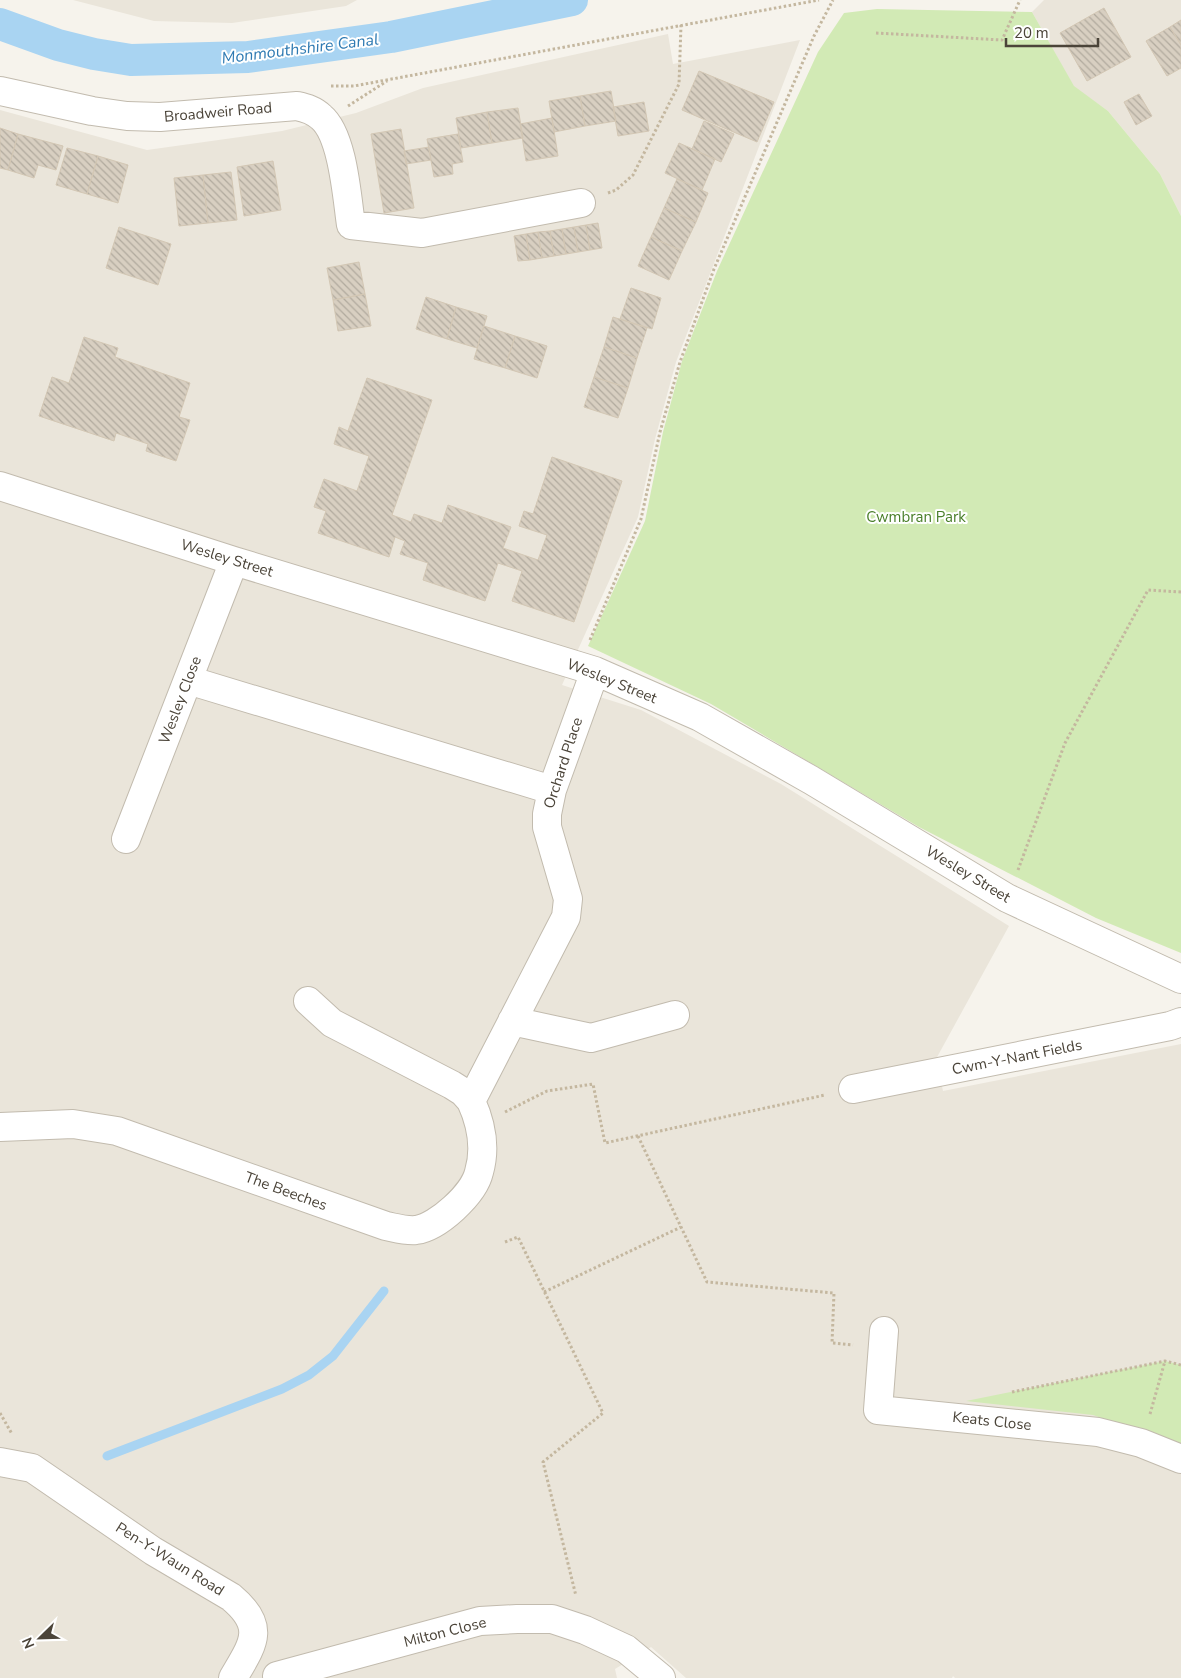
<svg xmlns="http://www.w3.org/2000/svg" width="1181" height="1678" font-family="'Nunito Sans',sans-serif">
<defs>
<pattern id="building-back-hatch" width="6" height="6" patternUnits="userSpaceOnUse" patternTransform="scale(1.25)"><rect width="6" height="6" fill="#d8cfc1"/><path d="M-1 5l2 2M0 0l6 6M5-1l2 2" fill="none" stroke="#b1aa9e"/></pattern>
</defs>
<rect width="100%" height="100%" fill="#f6f3ec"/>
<path fill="#eae5da" d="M73,0h284l-11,6 -114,17 -78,-2z
M1044,0h137v216l-21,-42 -52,-63 -34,-24 -42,-75z
M668,34l5,30 127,-24 -124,322 -21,77 -17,78 -76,168 79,25 140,74 228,142 -73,133 7,32 238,-47v634h-226l-2,-2 -1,2h-266l-35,-31 -36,22 2,9h-617v-1568l147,40 135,-19 74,-18 67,-25z"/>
<path fill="#d2eab5" d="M877,9l155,3 42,74 34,25 52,63 21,42v737l-85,-35 -177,-91 -208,-123 -123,-58 57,-125 18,-89 19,-71 35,-90 101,-219 26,-39z
M1165,1361l16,4v81l-88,-31 -127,-14z"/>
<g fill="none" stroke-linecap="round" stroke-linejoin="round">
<path stroke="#a9d4f2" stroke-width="9" d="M107,1456l175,-67 27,-14 24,-19 51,-65"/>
<path stroke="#a9d4f2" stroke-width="32" d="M0,24l58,21 36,9 37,6 117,-3 143,-20 181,-37"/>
</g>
<path fill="url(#building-back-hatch)" stroke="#d3c7b4" d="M1104,8l27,49 -44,24 -27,-48z
M1181,20v25l-11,-18z
M1170,27l11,18v23l-14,8 -21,-35z
M699,71l75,31 -17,40 -75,-32z
M611,91l5,30 -31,5 -5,-30z
M1139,94l13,22 -16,9 -12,-23z
M580,96l5,30 -31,6 -5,-31z
M644,102l5,29 -31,5 -5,-29z
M518,108l5,30 -31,5 -5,-31z
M487,112l5,31 -31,5 -5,-30z
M552,118l6,38 -32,5 -6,-37z
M704,121l30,13 -13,28 -29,-13z
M0,128l18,6 -10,36 -8,-2z
M401,129l13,79 -30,5 -13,-79z
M18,134l45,12 -7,24 -18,-5 -4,13 -26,-8z
M458,134l5,28 -11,2 1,10 -19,3 -7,-38z
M679,143l36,16 -13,31 -37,-17z
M429,147l2,13 -25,4 -2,-13z
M67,148l31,8 -11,38 -31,-9z
M98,156l30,9 -10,38 -31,-9z
M273,161l8,49 -37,6 -7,-49z
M231,172l6,48 -29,3 -5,-48z
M203,175l5,48 -29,3 -5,-48z
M677,179l31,14 -12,29 -32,-14z
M664,208l32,14 -14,29 -31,-14z
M598,223l4,25 -12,2 -4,-25z
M586,225l4,25 -12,2 -4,-25z
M119,227l52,17 -13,41 -52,-17z
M574,227l4,25 -12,2 -4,-25z
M562,229l4,25 -12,2 -4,-25z
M550,231l4,25 -12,2 -4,-26z
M538,232l4,26 -12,2 -4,-26z
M526,234l4,26 -12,1 -4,-25z
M651,237l31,14 -13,29 -31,-14z
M359,262l6,32 -32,6 -6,-32z
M631,288l30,10 -9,31 -32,-10z
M365,294l6,32 -33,5 -5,-31z
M426,297l30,10 -9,32 -31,-10z
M456,307l31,9 -10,32 -30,-9z
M613,317l34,11 -10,30 -33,-11z
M484,326l31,10 -10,32 -31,-9z
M515,336l32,10 -10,32 -32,-10z
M84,337l34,11 -3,9 75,26 -11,34 11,3 -14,41 -30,-10 2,-7 -32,-11 -2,8 -75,-25 13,-39 17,6z
M604,347l33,11 -9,30 -34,-11z
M594,377l34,11 -10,30 -34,-11z
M367,378l65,22 -40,115 19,7 3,-8 28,9 6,-18 63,22 -8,21 35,12 9,-25 -28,-9 5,-15 9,3 19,-57 70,24 -48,141 -62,-21 10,-30 -24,-8 -13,38 -62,-21 5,-17 -28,-9 5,-13 -10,-4 -6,20 -71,-24 8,-22 -12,-4 10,-28 33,12 12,-35 -35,-12 5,-17 9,4z"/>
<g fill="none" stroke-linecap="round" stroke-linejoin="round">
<g stroke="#c2bbae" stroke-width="30">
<path id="minor" d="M0,91l92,20 35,5 33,1 137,-11c9,2 17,4 24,11 22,18 26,81 30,108l71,8 159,-30
M0,486l234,75 361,110 105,46 111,63 196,118 174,81
M188,680l364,110
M126,839l108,-278
M308,1001l24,22 120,62 11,7 8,9 95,-184 2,-18 -21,-72v-13l5,-24 43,-119
M512,1021l79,17 84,-23
M853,1089l317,-63 11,-4
M0,1127l73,-3 44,7 269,95c10,2 20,5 30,4 22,-3 58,-36 63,-58 7,-24 2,-49 -8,-71
M884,1331l-6,79 220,22 43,11 40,16
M0,1462l32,6 121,83 78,46c36,30 22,47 2,81
M277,1676l203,-55 37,-2h35l33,11 41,19 35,29"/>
</g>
<path stroke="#c4b79f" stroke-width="3" stroke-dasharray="2.5 2.5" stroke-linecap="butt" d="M876,33l126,7 18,-40
M331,86h23l465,-86
M348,106l39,-25
M608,193l8,-3 17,-15 46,-91 2,-59
M590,640l51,-121 19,-87 20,-70 34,-93 100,-233 19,-36
M1018,870l47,-127 83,-153 33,2
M505,1112l42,-21 46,-7 12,59 220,-48
M638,1136l69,146 127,11 -2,50 21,2
M505,1242l13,-5 85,176 -60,49 33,134
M544,1292l137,-65
M1012,1392l153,-31 16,4
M0,1413l12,21
M1150,1414l15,-53"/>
<use href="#minor" stroke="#fff" stroke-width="28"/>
</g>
<g text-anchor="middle" stroke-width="4" stroke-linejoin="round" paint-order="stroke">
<g font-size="15" fill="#4b4439" stroke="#fff">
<text transform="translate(218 112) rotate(-5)" y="5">Broadweir Road</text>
<text transform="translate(227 558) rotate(17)" y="5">Wesley Street</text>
<text transform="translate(612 681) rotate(22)" y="5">Wesley Street</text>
<text transform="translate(180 700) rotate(-69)" y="5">Wesley Close</text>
<text transform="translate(563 763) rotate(-72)" y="5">Orchard Place</text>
<text transform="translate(968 874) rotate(31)" y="5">Wesley Street</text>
<text transform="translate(1017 1057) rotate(-11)" y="5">Cwm-Y-Nant Fields</text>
<text transform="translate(286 1191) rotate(20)" y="5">The Beeches</text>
<text transform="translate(992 1421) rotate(6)" y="5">Keats Close</text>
<text transform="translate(170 1559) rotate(32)" y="5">Pen-Y-Waun Road</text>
<text transform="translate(445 1632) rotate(-14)" y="5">Milton Close</text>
</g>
<g font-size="15" fill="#4a7f2a" stroke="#fff">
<text x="916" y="522">Cwmbran Park</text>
</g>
<g font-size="16" font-style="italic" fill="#2e7ab2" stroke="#fff">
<text transform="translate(300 48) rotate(-7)" y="6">Monmouthshire Canal</text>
</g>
</g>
<g transform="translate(40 1638) rotate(247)" stroke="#ffffff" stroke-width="4" paint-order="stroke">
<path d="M0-4L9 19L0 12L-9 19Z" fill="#4b4439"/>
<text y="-8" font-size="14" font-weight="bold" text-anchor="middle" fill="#4b4439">N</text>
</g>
<path d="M1006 38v8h92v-8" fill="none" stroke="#4b4439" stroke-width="2.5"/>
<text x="1014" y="38" font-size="15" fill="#4b4439" stroke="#ffffff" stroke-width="4" paint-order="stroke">20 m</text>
</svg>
